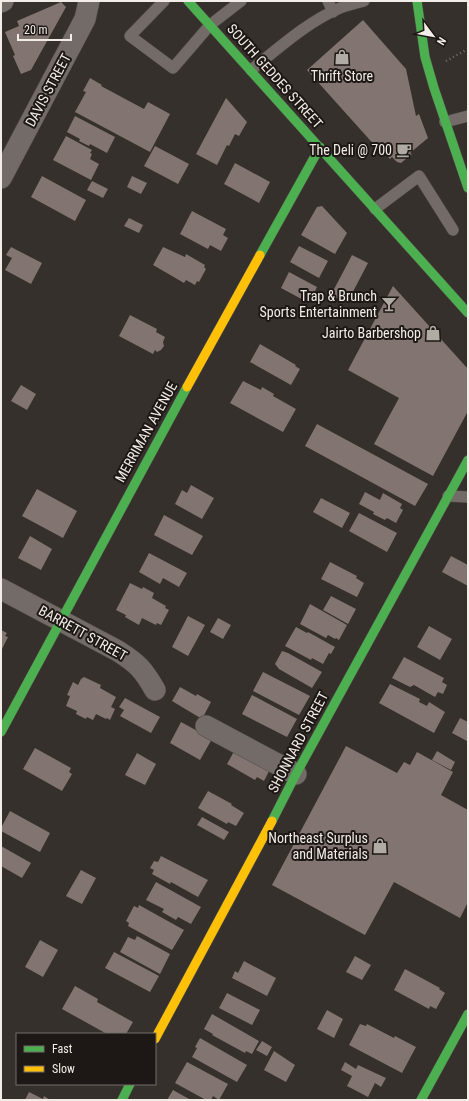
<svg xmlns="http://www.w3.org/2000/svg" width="469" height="1101" font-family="'Roboto Condensed',sans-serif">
<rect width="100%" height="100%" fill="#35302b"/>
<path fill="#827470" d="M61,2l5,5 -35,63 -10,4 -8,-18 2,-1 -10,-23 14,-6 -2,-5z
M363,20l43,49 10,47 3,-2 9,24 -18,15 2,1 -11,9 -4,-1 -5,-5 -2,2 -11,-12 -2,1 -70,-78z
M90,78l12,7 -1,1 43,23 4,-7 22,12 -20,38 -75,-40 11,-20 -3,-1z
M226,98l21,24 -8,14 -4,-2 -6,12 -2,-1 -10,20 -21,-11z
M75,116l40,21 -8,16 -17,-9 -1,2 -10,-5 1,-2 -13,-7z
M66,136l26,14 -2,3 2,1 -2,5 9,5 -8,16 -38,-20z
M155,146l34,18 -11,20 -34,-18z
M235,163l35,19 -11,21 -35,-19z
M42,176l44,24 -11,21 -44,-24z
M132,176l15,7 -6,11 -14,-7z
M92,181l16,8 -5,9 -16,-8z
M322,206l25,27 -12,21 -34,-19 16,-28z
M192,211l34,18 -3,6 5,3 -7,13 -11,-6 -2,4 -28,-15z
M129,218l14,7 -4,8 -15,-7z
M299,246l29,15 -9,17 -29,-16z
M11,247l31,16 -11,21 -26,-14 7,-12 -6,-3z
M163,247l22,10 1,-3 19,11 -1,2 2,2 -7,13 -2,-1 -2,4 -9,-5 -2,3 -31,-18z
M352,255l16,8 -21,40 -16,-8z
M289,272l28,15 -8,16 -28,-15z
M393,286l75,83v42l-35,65 -59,-32 25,-46 -51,-28z
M130,315l27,14 -1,3 9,5 -2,5 1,4 -3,4 -4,2 -2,-2 -2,4 -34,-18z
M260,344l36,21 -1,1 5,3 -9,16 -41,-23z
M243,381l18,9 1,-3 12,7 -1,2 23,13 -13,23 -53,-29z
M21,385l15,9 -9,16 -16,-9z
M317,424l111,60 -13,22 -110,-60z
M191,485l23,13 -12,21 -27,-15 7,-14 5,3z
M37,489l40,22 -14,27 -41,-22z
M365,492l15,8 3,-7 19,11 -2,4 3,2 -7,13 -9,-5 -2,2 -12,-6 1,-2 -15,-8z
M321,498l29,15 -8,15 -29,-16z
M359,513l38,20 -10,19 -38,-21z
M164,515l39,21 -11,19 -38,-20z
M30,536l22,13 -11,21 -23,-12z
M149,553l38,20 -8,14 -16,-9 -3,6 -21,-12z
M451,556l17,9v21l-26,-14z
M330,562l27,14 -1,2 8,5 -7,14 -36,-18z
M130,583l12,6 1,-2 11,6 -2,5 14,8 -1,2 4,2 -8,15 -4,-2 -1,2 -14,-7 -3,7 -14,-8 1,-2 -10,-5z
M331,596l25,13 -8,15 -25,-14z
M310,604l37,21 -8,15 -3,-2 -1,1 -7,-4 -2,3 -26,-14z
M188,616l17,9 -17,31 -16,-9z
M218,618l13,7 -8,14 -13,-7z
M429,626l23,13 -12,21 -23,-13z
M296,627l11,6 1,-1 27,15 -4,7 -2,-1 -6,11 -11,-6 -1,2 -26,-14z
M1,630l6,3 -2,3 3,1 -7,14z
M282,651l6,2 34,19 -10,16 -33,-19 -4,-5z
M404,657l40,21 -2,4 5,3 -4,9 -5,-2 -3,5 -21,-12 -4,2 -18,-9z
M263,672l47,24 -11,19 -46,-24z
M84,677l17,8 -1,3 16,9 -5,10 4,2 -5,11 -3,-2 -1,1 -10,-5 -3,6 -6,-3 -1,2 -10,-5 1,-3 -11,-5 4,-10 -3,-1 6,-13 5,3 3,-6z
M390,684l30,15 -1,3 8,4 2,-4 16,10 -11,21 -55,-30z
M180,687l16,9 1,-2 14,8 -9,17 -30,-18z
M252,695l45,24 -10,18 -45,-23z
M125,698l35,19 -9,16 -31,-17 4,-6 -5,-3z
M460,718l8,4 -1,19 -15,-8z
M181,722l31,17 -12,21 -30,-17z
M237,746l35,19 -8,16 -7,-4 -2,3 -28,-16z
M346,746l51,27 7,-11 6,3 7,-13 36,20 -12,23 27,15v92l-8,16 -66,-36 -29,53 -93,-50z
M35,748l36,20 -2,4 3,2 -10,17 -39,-22z
M437,751l18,11 -4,8 -19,-10z
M137,753l19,11 -11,21 -20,-10z
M208,791l24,13 -1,1 13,8 -8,13 -8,-4 -1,2 -29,-16z
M10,811l40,22 -10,19 -39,-21v-3z
M202,817l27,15 -5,8 -27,-15z
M1,846l30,17 -9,15 -21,-12z
M161,856l47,24 -10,17 -27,-15 -1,2 -18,-10 2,-4 -4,-2 4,-7 4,1z
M81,870l15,8 -14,26 -16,-8z
M156,882l45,25 -10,17 -13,-7 -2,3 -14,-8 2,-3 -18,-9z
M139,905l45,25 -12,20 -44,-24 1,-3 -3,-2 8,-15 4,2z
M137,936l33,18 -10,20 -40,-22 8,-15 7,3z
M40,940l18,10 -15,27 -18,-10z
M114,952l45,24 -9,16 -45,-24z
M355,956l16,9 -9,15 -16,-8z
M244,961l32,17 -9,18 -35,-18 3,-7 3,2z
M405,969l35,19 -1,1 6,4 -9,16 -6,-3 -1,3 -35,-19z
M75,986l23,13 -1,3 36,20 -7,12h-19l-45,-25z
M227,993l33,17 -8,15 -33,-17z
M327,1010l16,9 -9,19 -17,-9z
M212,1014l47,27 -7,13 -6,-3 -1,2 -33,-18 1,-1 -9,-5z
M360,1024l6,2 1,-2 27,14 1,-2 21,11 -14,26 -53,-28z
M200,1038l47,27 -10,17 -45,-25 5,-9 -2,-1z
M262,1041l10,6 -5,9 -11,-6z
M274,1051l21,14 -9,17 -22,-12z
M187,1062l41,22 -9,16 -6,-4 -2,4h-5l-31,-17z
M345,1062l11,7 2,-4 28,13 -5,9 -6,-4 -7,14 -21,-11 5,-10 -11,-6z
M173,1090l18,10h-24z
M29,1092l14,7 1,-3 6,4h-25z"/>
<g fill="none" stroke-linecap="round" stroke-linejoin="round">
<g stroke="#534e4a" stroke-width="12">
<path id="lane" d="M164,1l-34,35 43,32 37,-43 31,-24
M328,1l5,11
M251,70c28,-22 56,-48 89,-62 8,-3 16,-5 24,-7
M445,122l23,-6
M375,209l44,-33 34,54
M448,496l20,1"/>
</g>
<g stroke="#534e4a" stroke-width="22">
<path id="street" d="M1,2l2,-1
M1,178l84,-159 4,-18
M1,589l117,62c20,13 25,18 37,39
M206,726l90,48"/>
</g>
<g stroke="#534e4a" stroke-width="10">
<path id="fast" d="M188,1l280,312
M417,1l8,56 9,31 34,100
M260,255l60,-108
M1,732l186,-345
M272,821l24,-47 172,-314
M122,1100l8,-16
M421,1100l47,-86"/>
</g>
<g stroke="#534e4a" stroke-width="10">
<path id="slow" d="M187,387l73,-132
M155,1039l117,-218"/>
</g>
<path stroke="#726c68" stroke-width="2.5" stroke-dasharray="1 3" stroke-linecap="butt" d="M446,61l22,-12"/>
<use href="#lane" stroke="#726b67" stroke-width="11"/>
<use href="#street" stroke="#726b67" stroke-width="21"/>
<use href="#fast" stroke="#4caf50" stroke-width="9"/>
<use href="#slow" stroke="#ffc107" stroke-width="9"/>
</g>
<defs>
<g id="shop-bare" transform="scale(1.2)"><path d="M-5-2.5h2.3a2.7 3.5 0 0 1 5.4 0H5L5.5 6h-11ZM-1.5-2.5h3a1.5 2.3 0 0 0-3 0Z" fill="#b0aba5" stroke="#1d1815" stroke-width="2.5" paint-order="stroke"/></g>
<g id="cafe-bare" transform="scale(1.2)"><path d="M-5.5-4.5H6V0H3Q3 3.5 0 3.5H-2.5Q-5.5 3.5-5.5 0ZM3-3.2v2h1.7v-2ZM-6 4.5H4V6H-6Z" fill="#b0aba5" stroke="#1d1815" stroke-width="2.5" paint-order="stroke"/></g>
<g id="bar-bare" transform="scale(1.2)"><path d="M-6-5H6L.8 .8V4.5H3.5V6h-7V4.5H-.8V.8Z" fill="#b0aba5" stroke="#1d1815" stroke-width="2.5" paint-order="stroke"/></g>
</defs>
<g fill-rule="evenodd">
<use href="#shop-bare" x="342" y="57"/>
<use href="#cafe-bare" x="404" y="150"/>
<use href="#bar-bare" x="389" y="304"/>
<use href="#shop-bare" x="433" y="333"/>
<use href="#shop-bare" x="380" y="846"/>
</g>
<g text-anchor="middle" stroke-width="4" stroke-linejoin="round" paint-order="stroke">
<g font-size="14" fill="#f3ede7" stroke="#1d1815">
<text transform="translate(275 76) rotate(48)" y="5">SOUTH GEDDES STREET</text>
<text transform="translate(48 90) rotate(-62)" y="5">DAVIS STREET</text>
<text transform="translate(146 432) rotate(-61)" y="5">MERRIMAN AVENUE</text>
<text transform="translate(83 633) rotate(29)" y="5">BARRETT STREET</text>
<text transform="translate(298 742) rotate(-62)" y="5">SHONNARD STREET</text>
</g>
<g font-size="14" fill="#f3ede7" stroke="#1d1815" text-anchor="end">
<text x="342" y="81" text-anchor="middle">Thrift Store</text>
<text x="392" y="155">The Deli @ 700</text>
<text x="377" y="301">Trap &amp; Brunch<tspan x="377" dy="16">Sports Entertainment</tspan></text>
<text x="421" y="338">Jairto Barbershop</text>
<text x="368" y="843">Northeast Surplus<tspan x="368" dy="16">and Materials</tspan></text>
</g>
</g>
<rect width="469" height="1101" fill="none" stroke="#f3ede7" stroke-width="4"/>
<rect x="16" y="1033" width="140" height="52" fill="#1d1815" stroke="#736d69"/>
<rect x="24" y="1046" width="20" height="6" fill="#4caf50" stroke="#736d69"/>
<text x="52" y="1053" font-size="12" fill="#f3ede7">Fast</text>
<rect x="24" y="1066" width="20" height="6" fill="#ffc107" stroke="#736d69"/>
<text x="52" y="1073" font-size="12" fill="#f3ede7">Slow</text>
<g transform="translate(433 36) rotate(122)" stroke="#1d1815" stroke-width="3" paint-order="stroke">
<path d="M0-3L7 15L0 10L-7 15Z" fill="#f3ede7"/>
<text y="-6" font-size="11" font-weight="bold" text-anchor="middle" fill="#f3ede7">N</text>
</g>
<path d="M18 34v6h53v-6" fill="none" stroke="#f3ede7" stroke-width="2"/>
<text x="24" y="34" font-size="12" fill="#f3ede7" stroke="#1d1815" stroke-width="3" paint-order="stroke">20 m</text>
</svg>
